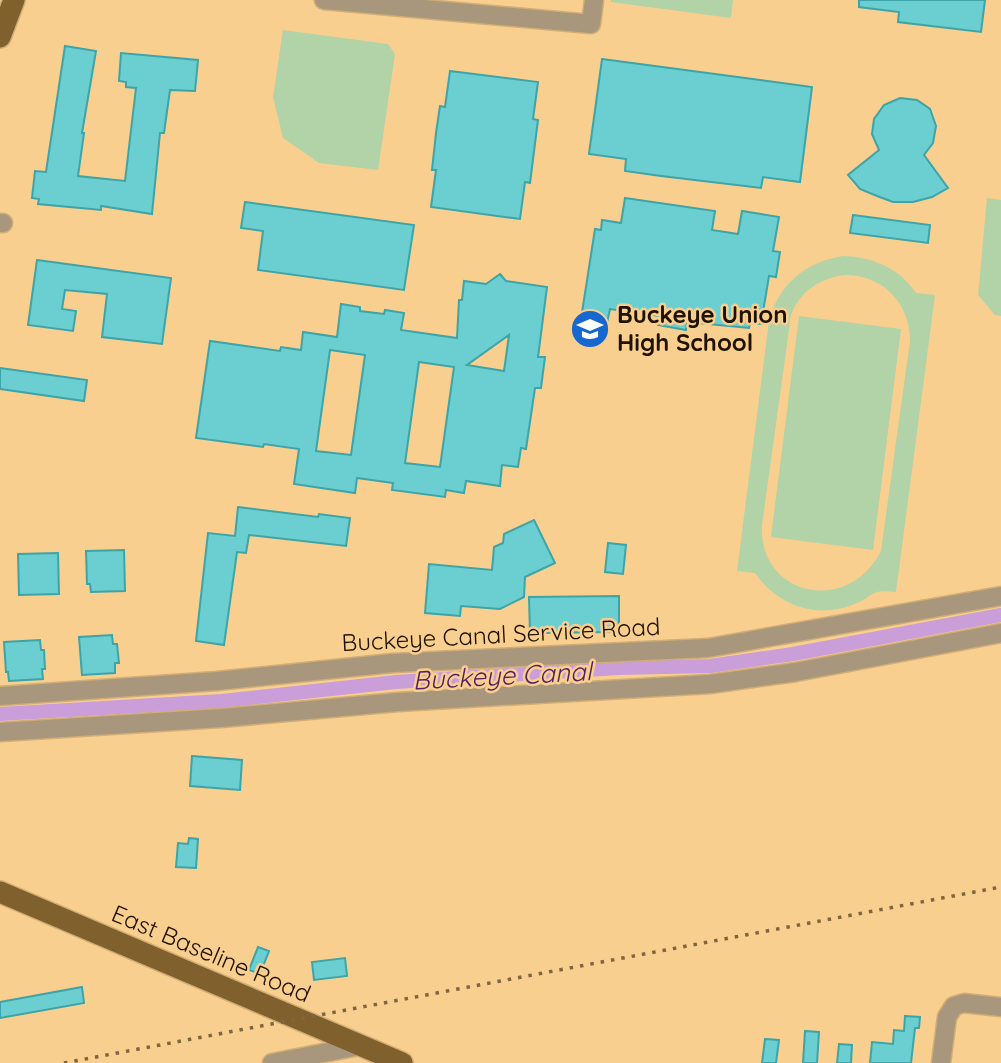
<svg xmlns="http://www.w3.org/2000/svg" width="1001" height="1063" font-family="Quicksand,sans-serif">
<rect width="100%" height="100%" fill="#f9cf8f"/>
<path fill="#b2d2a7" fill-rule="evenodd" d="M611,0h122l-2,18 -120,-16z
M283,30l105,14 7,10 -17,116 -59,-7 -36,-25 -10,-41z
M987,198l14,2v116l-6,-1 -17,-20z
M843,256c30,1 56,12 73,37l19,2 -39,297c-28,-3 -20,4 -44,13 -36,14 -75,0 -97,-32l-18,-2 32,-250c10,-37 36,-59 74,-65zM845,275c38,0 65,28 65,66l-29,210c-34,66 -123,44 -119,-26l29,-210c9,-24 29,-37 54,-40z
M799,316l102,13 -28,221 -102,-13z"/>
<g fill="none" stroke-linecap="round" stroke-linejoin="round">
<path stroke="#ca9ed8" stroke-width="14" d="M0,714l222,-13 174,-19 222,-14 92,-2 83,-12 208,-39"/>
</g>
<path fill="#6bced1" stroke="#3da4a8" stroke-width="2" fill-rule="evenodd" d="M859,0h126l-4,32 -83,-10 1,-10 -40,-5z
M65,46l31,5 -14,82h2l-6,43 47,5 11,-93 -10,-1v-5l-7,-1 2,-28 77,7 -3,31 -25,-1 -6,43h-4l-8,81 -51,-8v4l-63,-6 1,-5 -7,-1 3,-27 11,1z
M602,59l210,28 -12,95 -37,-5 -2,11 -100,-12 -36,-5 1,-12 -37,-5z
M450,71l88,11 -5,37 5,1 -8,63 -5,-1 -5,37 -89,-12 5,-37h-4l4,-37 4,-27 5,1z
M900,98l17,2 13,9 6,17 -3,17 -9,12 24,33 -16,9 -19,5h-20l-16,-6 -17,-7 -12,-14 31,-25 -7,-16 2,-15 10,-14z
M625,198l90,13 -3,19 26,4 4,-23 37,6 -6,34 7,1 -4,25 -7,-1 -8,48 -11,-1 -1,5 -62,-6 -1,8 -28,-5 2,-9 -50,-7 -3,14 -26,-4 14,-90 6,1 1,-10 19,3z
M245,202l169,23 -10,65 -146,-20 5,-39 -22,-3z
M853,215l77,10 -2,18 -78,-10z
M37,260l134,18 -9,66 -60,-7 5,-43 -42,-4 -3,19 14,2 -3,20 -45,-6z
M500,274l6,7 41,6 -9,70h7l-4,31h-6l-9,61 -5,-1 -3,19 -16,-2 -2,21 -34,-5 -2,12 -18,-3 -1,7 -53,-7 1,-7 -36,-5 -2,15 -61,-9 5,-35 -35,-5 -1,3 -67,-9 14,-97 70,10 1,-4 20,3 2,-18 34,5 4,-33 19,3v4l24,3 1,-4 19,3 -3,17 56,8 2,-38h3l2,-19 22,3zM509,335l-5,36 -37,-6zM330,350l35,5 -14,100 -35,-4zM419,362l35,5 -14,100 -35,-4z
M0,368l87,12 -3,21 -84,-12z
M238,507l80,10 1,-3 31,4 -4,28 -97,-11 -3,18 -9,-1 -13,93 -28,-4 12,-108 27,3z
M534,520l21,43 -30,14 -1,20 -24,12 -39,-3 -1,10 -35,-3 4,-49 63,6 2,-23 9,-4 1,-9z
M608,543l18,2 -3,29 -18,-2z
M124,550l1,41 -34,1 -1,-8h-3l-1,-33z
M58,553l1,41 -40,1 -1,-41z
M619,596v36l-89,1 -1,-36z
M112,635l1,9h4l2,19h-4v10l-33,2 -3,-38z
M40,640l1,10h3l1,19h-3l1,10 -34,2 -1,-9h-2l-2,-30z
M192,756l50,4 -2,30 -50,-4z
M189,838l9,1 -2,29 -20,-1 2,-24 10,1z
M258,947l11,4 -9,23 -11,-4z
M345,958l2,18 -33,4 -2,-18z
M82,987l2,16 -84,15v-16z
M905,1016l15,1 -1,11h-4l-4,35h-41l2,-21 21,2 1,-14 10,1z
M805,1031l14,1 -2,31h-14z
M765,1039l14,1 -3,23h-14z
M839,1044l13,1 -1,18h-14z"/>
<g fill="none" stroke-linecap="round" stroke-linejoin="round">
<g stroke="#d2ad75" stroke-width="21">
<path id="minor" d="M324,0l267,24 3,-24
M0,223h3
M0,696l217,-15 176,-18 315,-15 293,-52
M0,732l221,-14 177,-16 312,-18 86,-12 205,-39
M272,1063l87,-17
M941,1063l6,-46 7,-11 10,-3 37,4"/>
</g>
<g stroke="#d2ad75" stroke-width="24">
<path id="major" d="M0,37l14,-37
M0,892l402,171"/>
</g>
<use href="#minor" stroke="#a8977c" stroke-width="18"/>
<use href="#major" stroke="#80602d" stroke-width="21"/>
<path stroke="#80663f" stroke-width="3.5" stroke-dasharray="3.5 7" stroke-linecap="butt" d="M64,1063l937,-176"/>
</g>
<defs>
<g id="school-disc" transform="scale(2.0125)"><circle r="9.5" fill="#1767d1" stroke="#f9cf8f"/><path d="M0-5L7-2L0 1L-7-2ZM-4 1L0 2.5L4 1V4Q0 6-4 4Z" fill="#fff"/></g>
</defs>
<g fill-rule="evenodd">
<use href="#school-disc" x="590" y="329"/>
</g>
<g text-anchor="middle" stroke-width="5" stroke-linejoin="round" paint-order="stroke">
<g font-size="24" font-weight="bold" fill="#201200" stroke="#f9cf8f" text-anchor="start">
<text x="617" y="323">Buckeye Union<tspan x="617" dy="28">High School</tspan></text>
</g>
<g font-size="24" fill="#201200" stroke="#f9cf8f">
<text transform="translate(501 635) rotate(-3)" y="8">Buckeye Canal Service Road</text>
<text transform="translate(211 954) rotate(23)" y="8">East Baseline Road</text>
</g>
<g font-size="26" font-style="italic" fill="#541f63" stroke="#f9cf8f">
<text transform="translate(502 676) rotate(-3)" y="9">Buckeye Canal</text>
</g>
</g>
</svg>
